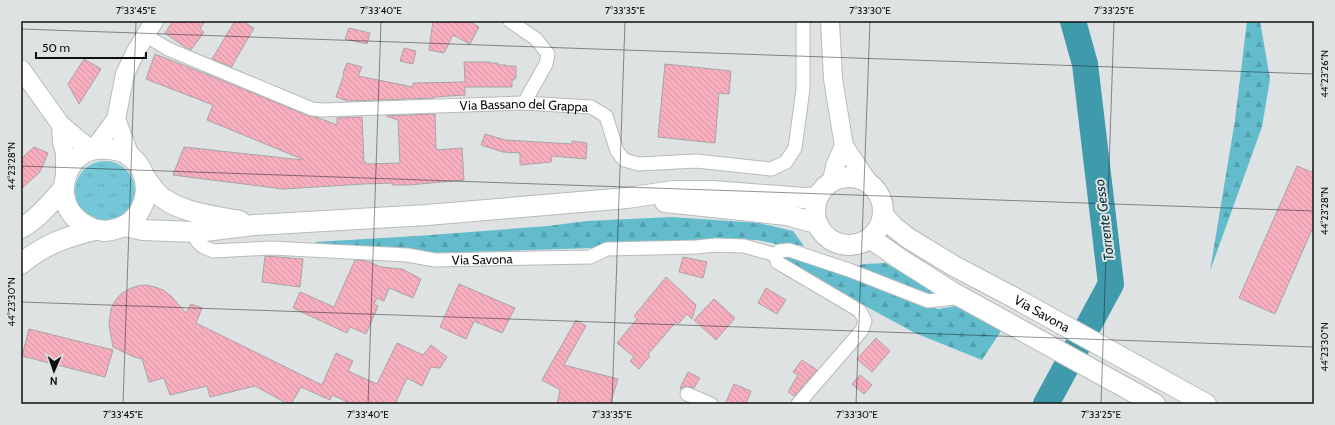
<svg xmlns="http://www.w3.org/2000/svg" width="1335" height="425" font-family="Cabin,sans-serif">
<defs>
<pattern id="grass-tufts" width="24" height="20" patternUnits="userSpaceOnUse"><rect width="24" height="20" fill="#74c7d6"/><path d="M3 7l-1-3M5 7V3M7 7l1-3M15 17l-1-3M17 17v-4M19 17l1-3" fill="none" stroke="#63aab7"/></pattern>
<pattern id="forest-firs" width="22" height="20" patternUnits="userSpaceOnUse"><rect width="22" height="20" fill="#62bccc"/><path d="M5 1l3.5 6h-7zM16 11l3.5 6h-7z" fill="#54a1ae"/></pattern>
<pattern id="building-back-hatch" width="6" height="6" patternUnits="userSpaceOnUse"><rect width="6" height="6" fill="#f7aebf"/><path d="M-1 5l2 2M0 0l6 6M5-1l2 2" fill="none" stroke="#d395a3"/></pattern>
</defs>
<rect width="100%" height="100%" fill="#dee2e3"/>
<path fill="url(#grass-tufts)" d="M75 191a30 30 0 1 1 60 0a30 30 0 1 1-60 0Z"/>
<path fill="url(#forest-firs)" d="M1247,21h13l10,58 -8,48 -52,144 25,-151z
M671,217l88,6 34,8 11,15 -12,-2h-16l-19,-4 -42,-1 -24,4 -78,-1 -21,6 -153,5 -48,-6 -62,-2 -15,-3 103,-6 131,-10 39,-5z
M786,255l57,19 95,35 18,-3 45,25 -19,29 -67,-27 -129,-70 -3,-4z
M885,263l55,30 -15,3 -74,-29 14,-3z"/>
<g fill="none" stroke-linecap="round" stroke-linejoin="round">
<path stroke="#3f9bab" stroke-width="26" d="M1046,404l65,-120 -26,-220 -12,-43"/>
</g>
<path fill="url(#building-back-hatch)" stroke="#a8a4a5" d="M173,21h32l-5,8 4,3 -13,18 -6,-3 -20,-14z
M235,21h7l12,7 -22,38v1l-20,-8z
M433,21h36l10,6 -9,17 -17,-9 -9,18 -15,-3z
M349,28l21,5 -3,11 -22,-5z
M404,48l12,3 -3,13 -13,-3z
M155,54l61,24 93,38 10,2 18,7v-7l25,-1 2,45h2v2l34,-1 -2,-43 -12,-4 49,-2 1,36 26,-2 2,32 -55,5h-17v-2l-29,1 -80,5 -110,-14 11,-28 118,13v-1l-95,-39 6,-15 -67,-26z
M84,59l17,10 -22,35 -11,-20z
M464,62h25v1h9v2h8v1h10v12h-2v2h-2v7h-47v8l-31,2v1l-86,3 -12,-4 8,-23 -1,-1 4,-10 15,4 -4,9 55,11v-4l52,-1z
M665,64l66,7 -2,23 -10,-1 -4,50 -57,-6z
M485,134l20,6 67,4v-3l15,2 -1,16 -34,-3 -1,6 -31,3v-12l-17,-1 -22,-7z
M34,147l14,6 -8,19 -19,17v-30z
M1297,166l17,7v52l-39,89 -36,-16z
M265,256l38,3 -3,28 -38,-5z
M683,257l24,5 -4,16 -24,-6z
M355,260l12,1 14,6 21,2 19,10 -8,19 -24,-10 -5,13 -7,-3 -3,6 4,2 -12,28 -16,-7 -3,6 -54,-25 7,-16 34,15z
M666,277l30,28 -4,14 -5,-5 -9,10 -2,-2 -28,32 2,2 -11,13 -9,-8 4,-4 -17,-14 20,-24 -3,-3z
M459,284l56,24 -13,25 -28,-12 -8,18 -26,-12z
M146,285l9,2 8,3 8,6 15,17 5,-9 11,4 -6,15 126,62 14,-32 17,8 -5,10 29,13 20,-41 26,12 8,-10 16,12 -7,11 -9,-1 -9,19 -15,-8 -12,26h-43l-20,-9 -2,5 -29,-13 -10,17h-3l-33,-18 -45,11 -3,-11 -37,9 -6,-17 -15,4 -7,-23 -8,-2 -21,-10 -4,-22 2,-16 4,-8 6,-7 8,-5 8,-3z
M766,288l20,12 -9,14 -19,-11z
M714,299l21,19 -19,22 -22,-20z
M576,320l10,6 -22,39 54,14 -8,25h-53l3,-14 -18,-10z
M29,329l84,21 -8,27 -83,-21z
M876,338l14,13 -18,21 -15,-13z
M802,360l15,10 -23,26 -6,-4 10,-17 -5,-3z
M688,372l12,6 -6,10 -8,-2 -5,3 -1,-1z
M860,375l12,10 -8,9 -12,-10z
M734,384l17,7 -5,13h-21z"/>
<g fill="none" stroke-linecap="round" stroke-linejoin="round">
<g stroke="#b7bbbc" stroke-width="15">
<g id="street">
<path d="M510,21l26,18 12,15 -2,10 -22,39"/>
<path id="s1" d="M145,35l23,14 144,60 10,1 202,-7 67,4 15,9 11,35 7,9 15,4 57,-3 75,8 15,-7 9,-14 8,-59v-68"/>
<path id="s2" d="M196,232l1,9 5,5 11,5 58,-3 136,7 28,5 155,-3 17,-8 89,-2 20,-2 28,1 32,9"/>
<path d="M776,255l1,7 83,49 5,10 -3,9 -64,74"/>
<path d="M776,255l3,-4 10,-1 60,20 79,31 35,-4"/>
<path d="M687,394l24,10"/>
</g>
</g>
<g stroke="#b7bbbc" stroke-width="20">
<path id="secondary" d="M830,21l3,58 11,67 24,36
M21,69l40,56 30,25
M116,119l14,37
M61,125l1,17 3,11v25
M94,149l22,-30 9,-45 10,-21 19,-32
M832,181l3,-15 9,-20"/>
</g>
<g stroke="#b7bbbc" stroke-width="22">
<g id="primary">
<path d="M143,174c4,6 8,12 13,18 18,20 58,24 84,29"/>
<circle cx="849" cy="211" r="34"/>
<path d="M665,202l122,13 29,8"/>
<path id="s3" d="M883,215l11,12 14,11 46,28 57,30 195,108"/>
<path d="M124,226l19,4 53,2 59,-7 172,-10 200,-17 46,-7h40l91,7 14,-1"/>
<path d="M21,228c17,-9 30,-26 43,-40"/>
<path d="M870,238l27,19 55,35 203,112"/>
<path d="M21,264c22,-19 45,-27 73,-34 4,-1 8,1 12,1 6,-1 12,-2 18,-5 25,-13 30,-51 7,-69 -10,-8 -22,-9 -34,-8 -28,3 -42,39 -27,62 6,10 15,14 26,19"/>
</g>
</g>
<use href="#street" stroke="#fff" stroke-width="13"/>
<use href="#secondary" stroke="#fff" stroke-width="18"/>
<use href="#primary" stroke="#fff" stroke-width="20"/>
</g>
<path fill="none" stroke="#0f1111" stroke-width="1" stroke-opacity="0.45" d="M21,29l1293,45M21,166l1293,45M21,302l1293,45M123,404l13,-383M368,404l13,-383M612,404l13,-383M856,404l14,-383M1101,404l13,-383"/>
<g text-anchor="middle" stroke-width="4" stroke-linejoin="round" paint-order="stroke">
<g font-size="13" fill="#0f1111" stroke="#dee2e3">
<text dy="5" stroke="none"><textPath href="#s1" startOffset="395">Via Bassano del Grappa</textPath></text>
<text dy="5" stroke="none"><textPath href="#s2" startOffset="298">Via Savona</textPath></text>
<text dy="5" stroke="none"><textPath href="#s3" startOffset="188">Via Savona</textPath></text>
</g>
<g font-size="14" font-style="italic" fill="#09363d" stroke="#dee2e3">
<text transform="translate(1104 220) rotate(-97)" y="5">Torrente Gesso</text>
</g>
</g>
<rect width="1335" height="425" fill="none" stroke="#dee2e3" stroke-width="44"/>
<g transform="translate(54 371) rotate(182)" stroke="#dee2e3" stroke-width="3" paint-order="stroke">
<path d="M0-3L7 15L0 10L-7 15Z" fill="#0f1111"/>
<text y="-6" font-size="11" font-weight="bold" text-anchor="middle" fill="#0f1111">N</text>
</g>
<path d="M36 52v6h110v-6" fill="none" stroke="#0f1111" stroke-width="2"/>
<text x="42" y="52" font-size="12" fill="#0f1111" stroke="#dee2e3" stroke-width="3" paint-order="stroke">50 m</text>
<rect x="22" y="22" width="1291" height="381" fill="none" stroke="#0f1111" stroke-width="1.5"/>
<g font-size="10" text-anchor="middle" fill="#0f1111">
<text x="136" y="14">7°33'45"E</text>
<text x="381" y="14">7°33'40"E</text>
<text x="625" y="14">7°33'35"E</text>
<text x="870" y="14">7°33'30"E</text>
<text x="1114" y="14">7°33'25"E</text>
<text transform="translate(1324 74) rotate(-90)" y="4">44°23'26"N</text>
<text transform="translate(11 166) rotate(-90)" y="4">44°23'28"N</text>
<text transform="translate(1324 211) rotate(-90)" y="4">44°23'28"N</text>
<text transform="translate(11 302) rotate(-90)" y="4">44°23'30"N</text>
<text transform="translate(1324 347) rotate(-90)" y="4">44°23'30"N</text>
<text x="123" y="418">7°33'45"E</text>
<text x="368" y="418">7°33'40"E</text>
<text x="612" y="418">7°33'35"E</text>
<text x="857" y="418">7°33'30"E</text>
<text x="1101" y="418">7°33'25"E</text>
</g>
</svg>
